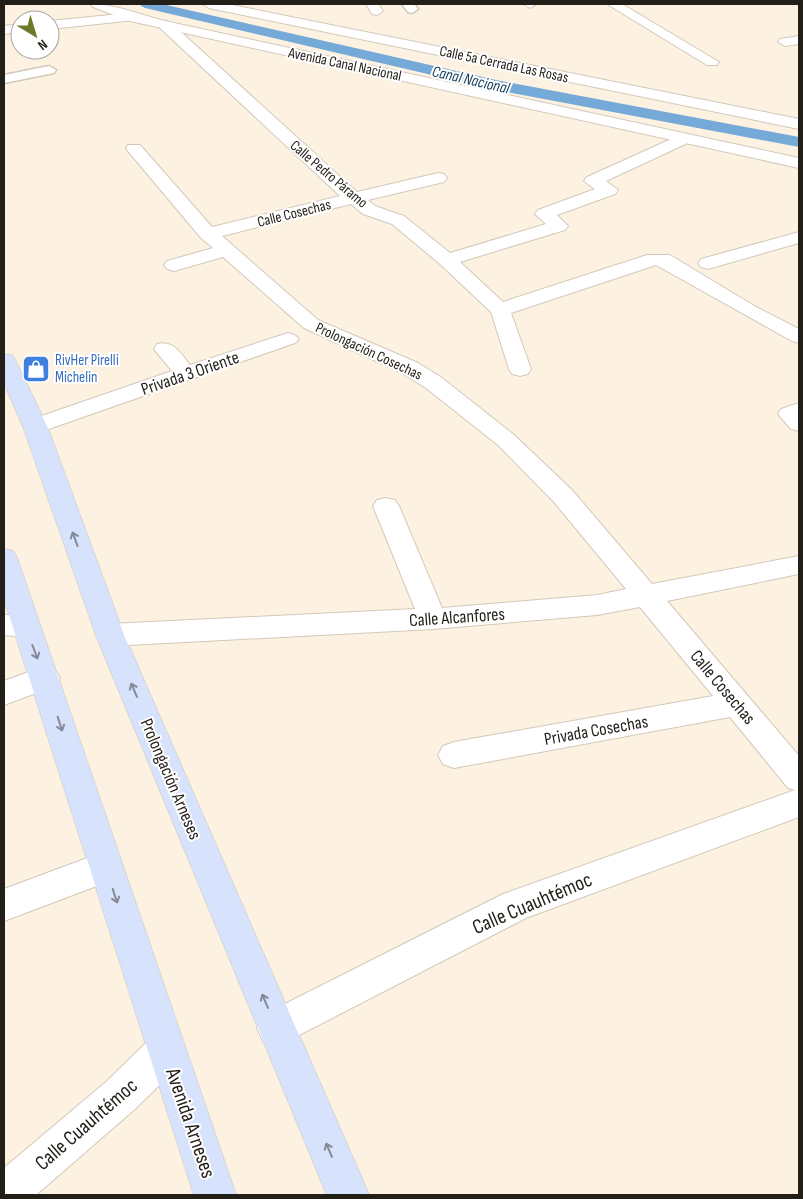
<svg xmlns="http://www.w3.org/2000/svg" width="803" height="1199" font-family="'Sofia Sans Condensed',sans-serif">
<rect width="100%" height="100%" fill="#fdf2e2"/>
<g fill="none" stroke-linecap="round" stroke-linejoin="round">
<path fill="#75aad8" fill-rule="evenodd" d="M138,4h24l334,76 303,57v10l-303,-57 -351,-82z"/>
<g stroke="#d3c8b9" stroke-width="3">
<path id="pedestrian" d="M402,4h12l4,5 -6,4 -4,-1z
M49,66l7,4 -2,3 -50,10v-8z"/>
</g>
<g stroke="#d3c8b9" stroke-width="2">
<path id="minor" d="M203,4h24l572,115v10l-590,-121z
M366,4h12l5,7 -6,4 -5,-1z
M524,4h13l-7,4z
M607,4h15l97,58 -2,3h-10z
M130,13l5,1 2,3 -2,3 -85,9v-8z
M165,21l5,1 187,170 81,-19 6,1 3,4 -3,4 -76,18 7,6 29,10 46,37 96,-29 -11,-10 3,-4 57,-21 -11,-8 3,-4 93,-42h12l2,3 -2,3 -86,40 12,9 -3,4 -58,21 11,11 -3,4 -105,32 43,40 144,-47h23l86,52 43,22v14l-7,-2 -136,-76 -145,48 20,56 -3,5 -8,2 -8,-2 -3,-5 -18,-57 -51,-48 -48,-40 -29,-10 -12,-10 -129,32 96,84 100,43 24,15 72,57 58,55 80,94 147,-28v18l-132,27 132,155v61l-273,101 -250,129 -13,-6 -6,-13 6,-13 240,-121 292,-104 -7,-2 -58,-71 -276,51 -11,-4 -5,-9 5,-9 11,-4 259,-46 -73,-89 -43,8 -164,14 -323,17 -10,-3 -4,-8 4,-8 10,-3 305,-15 -42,-103 4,-6 9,-2 9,2 4,6 43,102 155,-13 29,-6 -72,-87 -56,-57 -72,-57 -24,-15 -98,-45 -81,-71 -49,14 -7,-2 -3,-4 3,-4 46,-13 -12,-10 -73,-87 -2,-3 2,-3h12l72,82 128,-31 -180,-168 -2,-3z
M20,24v8l-16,2v-8z
M799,36v8l-14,2 -7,-4 2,-3z
M799,232v11l-91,26 -7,-2 -3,-4 3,-4z
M288,333l7,2 4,4 -4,4 -252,88 -8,2 -8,-2 -4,-5 4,-5 145,-50 -18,-22 3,-5c17,-4 24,10 33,21z
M799,403v28l-8,-2 -13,-15 3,-5z
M4,615h21l10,4 4,7 -4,7 -10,4 -21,-2z
M45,666l10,4 5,8 -5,8 -51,19v-24z
M106,851l12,5 5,11 -5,11 -114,43v-32z
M166,1032l14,5 5,14 -5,14 -45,44 -99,86h-32v-27l103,-87 45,-44z"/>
</g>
<g stroke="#d3c8b9" stroke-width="2">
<path id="tertiary" d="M91,4c24,0 50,11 74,17l634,137v10l-669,-147 -37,-14z"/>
</g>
<g stroke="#d7d6d5" stroke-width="2">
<path id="primary" d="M4,354l8,1 3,5 32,66 77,209 245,560h-42l-231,-560 -73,-209 -19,-43z
M4,549l9,2 4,7 219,637h-42l-190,-596z"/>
</g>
<use href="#pedestrian" fill="#fff" fill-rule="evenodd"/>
<use href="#minor" fill="#fff" fill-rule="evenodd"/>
<use href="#tertiary" fill="#fff" fill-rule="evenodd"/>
<use href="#primary" fill="#d7e2fd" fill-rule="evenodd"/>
</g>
<defs><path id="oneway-shaft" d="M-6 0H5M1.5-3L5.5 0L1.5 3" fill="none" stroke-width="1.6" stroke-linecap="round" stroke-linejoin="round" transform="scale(1.25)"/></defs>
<g stroke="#868a96">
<use href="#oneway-shaft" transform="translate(75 539) rotate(-110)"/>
<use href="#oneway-shaft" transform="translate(35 652) rotate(69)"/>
<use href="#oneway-shaft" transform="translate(134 690) rotate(-113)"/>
<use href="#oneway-shaft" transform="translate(60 724) rotate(72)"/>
<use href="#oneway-shaft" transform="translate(115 896) rotate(72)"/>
<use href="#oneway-shaft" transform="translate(265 1001) rotate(-113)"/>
<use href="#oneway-shaft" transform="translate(329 1150) rotate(-113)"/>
</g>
<defs>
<g id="shop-square" transform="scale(1.4375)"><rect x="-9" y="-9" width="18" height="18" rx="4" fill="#3f7fe0" stroke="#fff"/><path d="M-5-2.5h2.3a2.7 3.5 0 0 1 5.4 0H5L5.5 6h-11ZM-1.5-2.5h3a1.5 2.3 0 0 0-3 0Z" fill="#fff"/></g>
</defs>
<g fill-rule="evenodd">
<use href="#shop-square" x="36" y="369"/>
</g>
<g text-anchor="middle" stroke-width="4" stroke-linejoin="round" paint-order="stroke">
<g font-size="15" fill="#221e18" stroke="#fff">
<text transform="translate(345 64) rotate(12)" y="5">Avenida Canal Nacional</text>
<text transform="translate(504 64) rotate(12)" y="5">Calle 5a Cerrada Las Rosas</text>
<text transform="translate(329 174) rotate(40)" y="5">Calle Pedro Páramo</text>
<text transform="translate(294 213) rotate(-14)" y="5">Calle Cosechas</text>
<text transform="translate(369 351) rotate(25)" y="5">Prolongación Cosechas</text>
</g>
<g font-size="15" fill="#366cbe" stroke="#fff" text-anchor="start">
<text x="55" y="365">RivHer Pirelli<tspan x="55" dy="17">Michelin</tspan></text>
</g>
<g font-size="16" font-style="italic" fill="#184060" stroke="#fff">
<text transform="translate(471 79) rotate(13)" y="6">Canal Nacional</text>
</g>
<g font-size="18" fill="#221e18" stroke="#fff">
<text transform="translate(190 373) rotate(-19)" y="6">Privada 3 Oriente</text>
<text transform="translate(457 617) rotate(-4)" y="6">Calle Alcanfores</text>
<text transform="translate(723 687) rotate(50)" y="6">Calle Cosechas</text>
<text transform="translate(596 730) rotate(-10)" y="6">Privada Cosechas</text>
<text transform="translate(171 779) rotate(67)" y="6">Prolongación Arneses</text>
</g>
<g font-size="21" fill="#221e18" stroke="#fff">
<text transform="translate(532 903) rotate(-23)" y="7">Calle Cuauhtémoc</text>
<text transform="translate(191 1123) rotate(71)" y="7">Avenida Arneses</text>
<text transform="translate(86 1124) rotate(-41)" y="7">Calle Cuauhtémoc</text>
</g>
</g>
<rect width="803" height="1199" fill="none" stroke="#221e18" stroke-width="10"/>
<g transform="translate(35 35) rotate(142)"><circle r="24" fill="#ffffff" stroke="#a7a5a3"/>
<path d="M0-4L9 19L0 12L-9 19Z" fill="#6d7b28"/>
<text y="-8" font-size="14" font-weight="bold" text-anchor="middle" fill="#221e18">N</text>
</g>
</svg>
